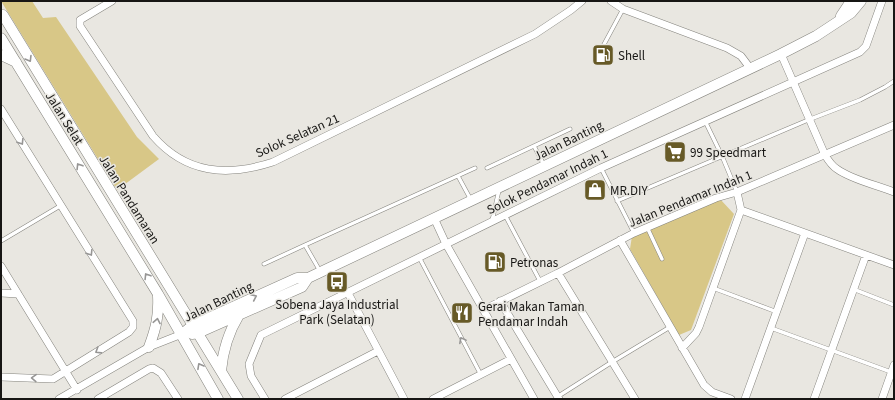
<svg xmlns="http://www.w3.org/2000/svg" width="895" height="400" font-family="'Source Sans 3',sans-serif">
<rect width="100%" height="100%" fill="#e9e7e1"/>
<path fill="#d8c787" d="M1,1h31l11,17 13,-1 81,120 22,22 -42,31z
M720,199l14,15 -43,116 -12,5 -49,-86 2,-13z"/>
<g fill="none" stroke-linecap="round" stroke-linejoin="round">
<g stroke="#84837d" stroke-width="4.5">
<path id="lane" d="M602,48l21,-39
M705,121l17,35 15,36
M534,146l10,19
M487,168l83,-39
M601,168l33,65
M458,176l13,24
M617,201l191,-81 52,-20 25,-13 9,-6
M505,215l35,66
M492,221l7,-31
M647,227l15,32
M1,241l59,-35
M305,245l170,-77
M419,257l62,118
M264,264l41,-19 15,26
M713,288l64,24
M853,289l41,16
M771,328l120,44
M557,397l55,-35 58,-35"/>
</g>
<g stroke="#84837d" stroke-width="8">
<path id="street" d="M112,1l-32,19v6l73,110c33,38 74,41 120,26l262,-128 36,-24 11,-9
M611,1l12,8 104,39 14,8 9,12
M781,54l44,101c3,5 7,11 12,14 15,11 40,16 57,23
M1,109l132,212v6l-4,5 -76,47 -52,-2
M737,192l4,18 153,55
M434,218l12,26 88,155
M620,240l84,145 8,7 19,7
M1,266l76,124
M558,273l77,126
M1,293l17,1
M348,293l56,106
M500,301l59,98
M483,310l75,-37 76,-40 82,-35 21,-6 157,-67
M682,348l14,-15 3,-6 42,-117
M59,399l90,-52 33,-13
M98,399l51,-30 4,-1 8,5 17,26
M265,399l-14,-23 -2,-12 12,-29 340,-167 259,-116 6,-6 16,-45
M285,399l93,-48
M433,399l78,-40
M745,399l60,-166
M814,399l52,-144
M882,399l12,-34"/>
</g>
<g stroke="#84837d" stroke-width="11">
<path id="secondary" d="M1,16l2,-1 235,384
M841,16l10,-15
M1,38l157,256 60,105
M1,55l15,7
M182,334l11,-9 104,-47h11l473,-224 35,-18 35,-23 10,-12
M192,334l6,-1 104,-46 6,-9
M149,347c7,-19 10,-31 9,-51
M221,371c2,-21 7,-38 18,-56"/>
</g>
<use href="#lane" stroke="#fff" stroke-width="3.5"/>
<use href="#street" stroke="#fff" stroke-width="7"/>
<use href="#secondary" stroke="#fff" stroke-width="10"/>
</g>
<defs><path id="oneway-chevron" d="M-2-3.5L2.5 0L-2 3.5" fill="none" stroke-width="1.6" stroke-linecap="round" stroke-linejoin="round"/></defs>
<g stroke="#979695">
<use href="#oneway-chevron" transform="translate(29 59) rotate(59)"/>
<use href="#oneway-chevron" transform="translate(21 142) rotate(58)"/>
<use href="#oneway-chevron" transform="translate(79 166) rotate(-122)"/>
<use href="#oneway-chevron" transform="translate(90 253) rotate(58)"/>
<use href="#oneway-chevron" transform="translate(147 276) rotate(-122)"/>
<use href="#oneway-chevron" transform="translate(254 297) rotate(-24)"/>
<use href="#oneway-chevron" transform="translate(157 321) rotate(-79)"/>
<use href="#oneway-chevron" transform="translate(462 340) rotate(-118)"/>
<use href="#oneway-chevron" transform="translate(98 351) rotate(148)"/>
<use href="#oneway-chevron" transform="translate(200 366) rotate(-119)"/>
<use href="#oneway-chevron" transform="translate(34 378) rotate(-178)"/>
</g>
<defs>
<g id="fuel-square" transform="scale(1.15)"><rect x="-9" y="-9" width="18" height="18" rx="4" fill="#675a27" stroke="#e9e7e1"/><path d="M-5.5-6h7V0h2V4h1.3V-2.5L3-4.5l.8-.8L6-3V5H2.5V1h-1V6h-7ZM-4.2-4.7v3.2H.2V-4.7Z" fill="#fff"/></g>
<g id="supermarket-square" transform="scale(1.15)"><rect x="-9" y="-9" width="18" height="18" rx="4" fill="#675a27" stroke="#e9e7e1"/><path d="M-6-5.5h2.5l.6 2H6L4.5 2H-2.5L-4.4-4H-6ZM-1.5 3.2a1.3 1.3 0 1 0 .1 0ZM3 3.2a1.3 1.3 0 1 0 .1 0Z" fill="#fff"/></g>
<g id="shop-square" transform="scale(1.15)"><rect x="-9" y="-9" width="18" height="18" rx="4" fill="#675a27" stroke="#e9e7e1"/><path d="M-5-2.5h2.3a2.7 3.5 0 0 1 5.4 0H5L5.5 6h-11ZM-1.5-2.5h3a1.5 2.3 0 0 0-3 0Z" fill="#fff"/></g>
<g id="bus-square" transform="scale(1.15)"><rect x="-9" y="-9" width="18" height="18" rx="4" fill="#675a27" stroke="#e9e7e1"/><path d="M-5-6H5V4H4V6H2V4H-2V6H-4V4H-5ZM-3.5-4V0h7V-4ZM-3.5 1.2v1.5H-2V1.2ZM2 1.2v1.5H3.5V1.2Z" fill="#fff"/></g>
<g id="restaurant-square" transform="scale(1.15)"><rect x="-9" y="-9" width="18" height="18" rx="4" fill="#675a27" stroke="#e9e7e1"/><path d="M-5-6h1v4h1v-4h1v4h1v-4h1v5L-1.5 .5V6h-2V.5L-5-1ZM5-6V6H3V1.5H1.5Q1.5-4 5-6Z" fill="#fff"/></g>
</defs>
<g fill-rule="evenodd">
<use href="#fuel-square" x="603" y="55"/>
<use href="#supermarket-square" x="675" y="152"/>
<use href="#shop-square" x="595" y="190"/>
<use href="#fuel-square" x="495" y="262"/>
<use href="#bus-square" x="337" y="282"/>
<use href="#restaurant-square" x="462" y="313"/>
</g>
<g text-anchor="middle" stroke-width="3" stroke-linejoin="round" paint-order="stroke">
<g font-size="13" fill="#171614" stroke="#e9e7e1" text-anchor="start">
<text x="618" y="60">Shell</text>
<text x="690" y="157">99 Speedmart</text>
<text x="610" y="195">MR.DIY</text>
<text x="510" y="267">Petronas</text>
<text x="337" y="309" text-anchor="middle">Sobena Jaya Industrial<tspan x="337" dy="15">Park (Selatan)</tspan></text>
<text x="478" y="311">Gerai Makan Taman<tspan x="478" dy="15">Pendamar Indah</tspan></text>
</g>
<g font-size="13" fill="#171614" stroke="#e9e7e1">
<text transform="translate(65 118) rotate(58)" y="5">Jalan Selat</text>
<text transform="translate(297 135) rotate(-24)" y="5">Solok Selatan 21</text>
<text transform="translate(568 140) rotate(-26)" y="5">Jalan Banting</text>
<text transform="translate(547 181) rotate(-26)" y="5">Solok Pendamar Indah 1</text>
<text transform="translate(690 198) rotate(-22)" y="5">Jalan Pendamar Indah 1</text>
<text transform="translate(130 199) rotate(58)" y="5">Jalan Pandamaran</text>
<text transform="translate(218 301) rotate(-26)" y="5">Jalan Banting</text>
</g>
</g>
<rect width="895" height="400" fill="none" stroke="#171614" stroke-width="4"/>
</svg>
